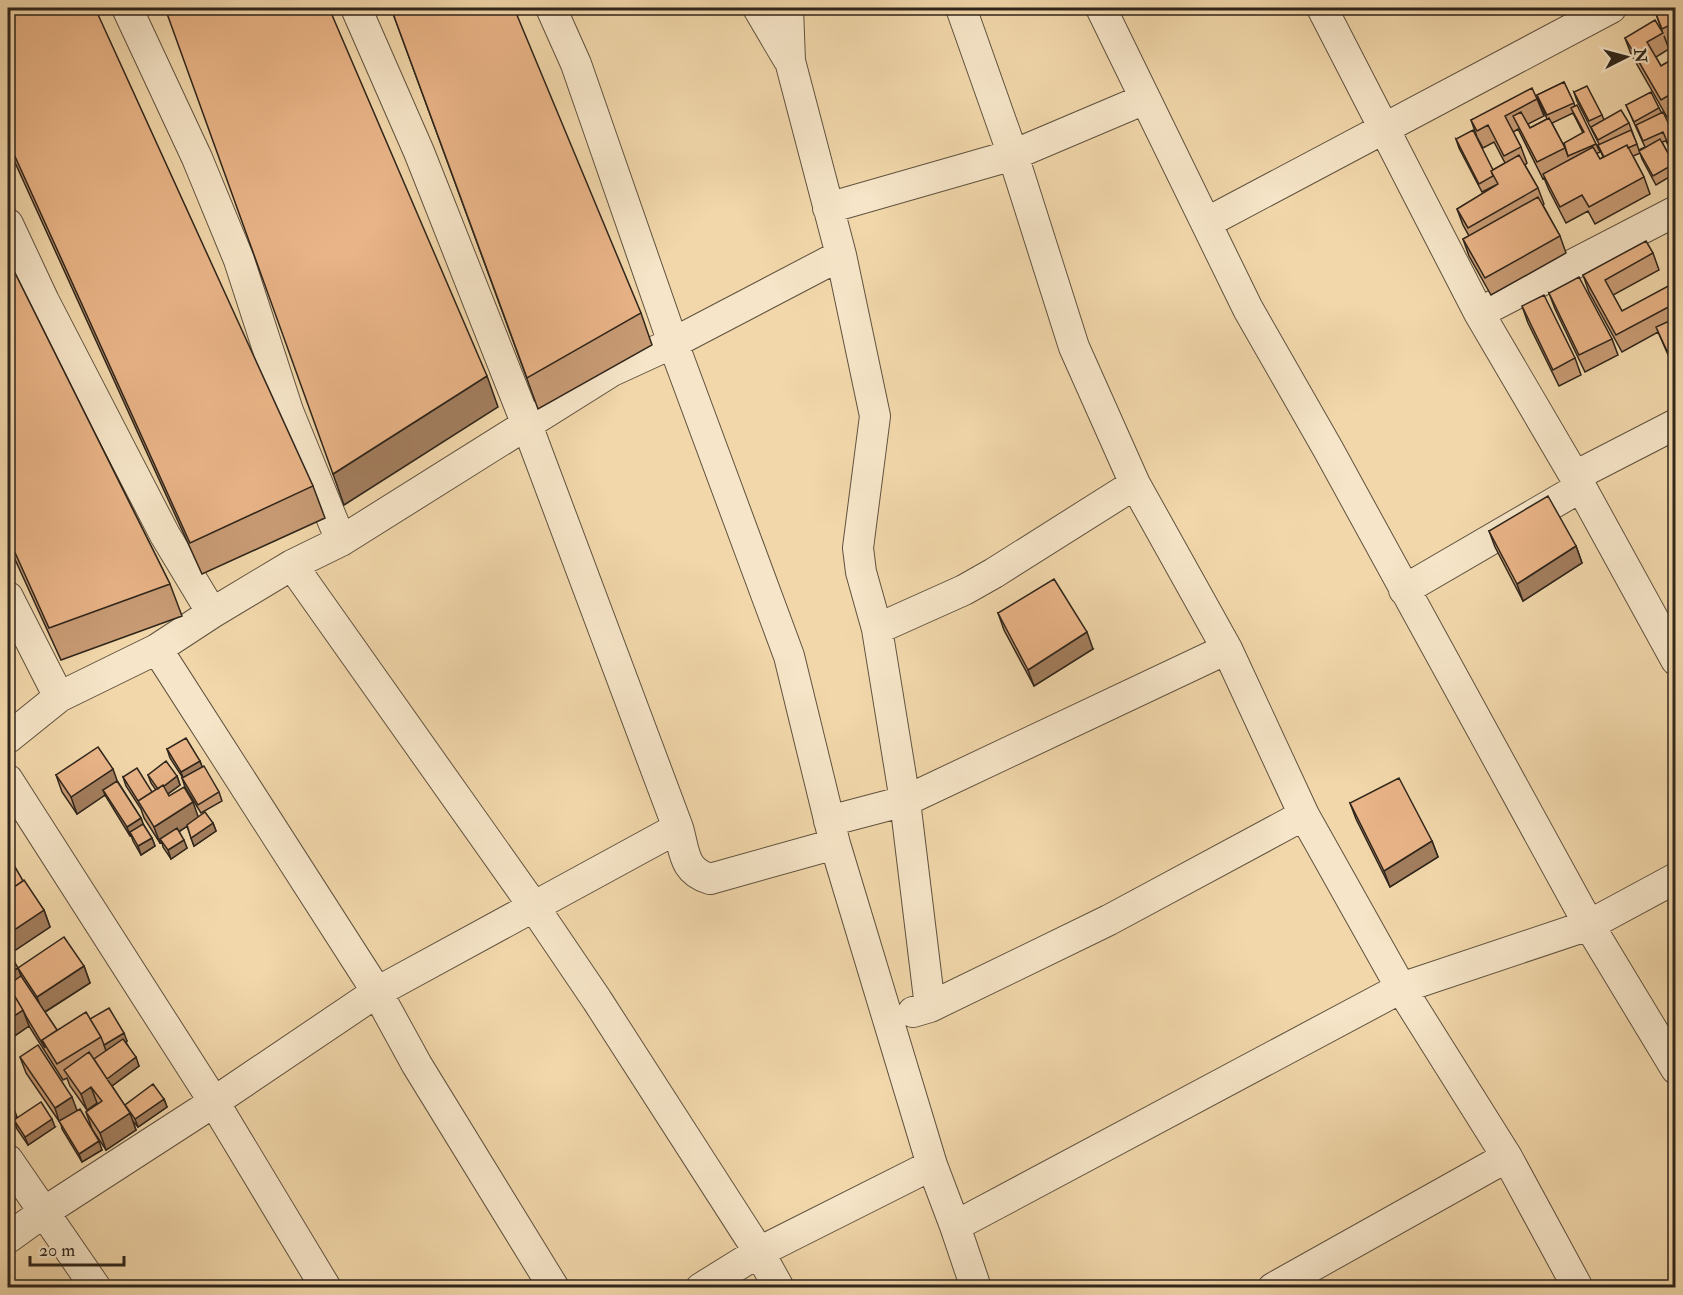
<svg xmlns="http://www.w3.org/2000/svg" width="1683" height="1295" font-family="'IM FELL Double Pica',serif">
<rect width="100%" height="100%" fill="#f1d7aa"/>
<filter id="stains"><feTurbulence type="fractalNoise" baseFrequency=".00333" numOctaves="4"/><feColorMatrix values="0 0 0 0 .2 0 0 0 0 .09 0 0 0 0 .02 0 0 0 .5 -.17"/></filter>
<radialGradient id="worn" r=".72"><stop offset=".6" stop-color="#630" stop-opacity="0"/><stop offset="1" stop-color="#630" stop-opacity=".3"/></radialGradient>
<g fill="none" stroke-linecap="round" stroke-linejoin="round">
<g stroke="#60523f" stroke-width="32">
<path id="minor" d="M127,8l70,150 42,102 49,151 53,130
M356,8l63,144 108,273 151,403c7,24 5,43 32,51l125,-35
M551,8l25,56 97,279 116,313 46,188 97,321 23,61 21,62
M758,8l30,51
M788,8l2,53 51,194 34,161 -17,132 3,24 16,57 28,172 25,206
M961,8l52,147 132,-56
M1101,8l147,301 80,140 261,476 87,144
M1322,8l157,305 102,174 95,173
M828,208l185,-53 61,192 61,137
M1206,223l405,-215
M8,224l36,77 121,234 47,78
M1479,313l197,-102
M1575,476l101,-52
M292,565l242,342 63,93 162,252 20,36
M1404,590l177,-103
M8,597l51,100
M157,649l220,343 40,73 137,223
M1227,649l77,166 97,173 106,169 71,131
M8,738l51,-41 98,-48 55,-36 80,-48 49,-24 271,-170 61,-28 168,-88
M8,780l206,322 112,186
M829,821l76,-20 322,-152 -92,-165 -141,89 -30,17 -87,39
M913,1012l17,-5 179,-87 195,-105
M8,1160l88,128
M955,1226l446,-238 188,-63 87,-47
M8,1238l36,-26 170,-110 163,-110 301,-164
M701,1288l58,-36 173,-87
M1273,1288l234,-131"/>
</g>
<use href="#minor" stroke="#f6e5c8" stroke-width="30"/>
</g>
<path fill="#c89b74" stroke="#2f251b" stroke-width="1.5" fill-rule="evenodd" d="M391,8l250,305 11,32 -114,64z
M1676,8v34l-8,4 -4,-10 5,13 -13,8 5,9 15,-9v55l-9,5 -36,-63 -6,-16 37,-7 -6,-17z
M8,14l305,472 12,32 -123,56 -194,-427z
M1564,82l11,24 21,38 4,8 -4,2 4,5 3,-2 -5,-12 1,-1 -22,-43 -3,-9 28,23 2,5 25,3 10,27 6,-3 -19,-42 33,3 17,31v23l-10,-21 -4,1 12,22 2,9 -20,12 -14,-26 -2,-6 -7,3 11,21 6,17 -55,30 -7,-13 -22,12 -17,-33 -5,-12 -1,1 -25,-50 -5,3 8,15 6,16 -2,2 13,23 6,16 -1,1 17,31 6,17 -75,42 -22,-39 -6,-17 6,-3 -6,-11 -6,-16 39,-23v-1l-14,7 -23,-44 -3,-9 37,31 12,-7 -11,-21 -11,6 -6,-11 -6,-17 66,-21 7,17 -16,8 2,4 17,-9 -10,-24zM1573,113l10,20 -15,23 -3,-8 -13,-25z
M1653,253l6,17 -46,25 9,16 54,-20v66l-6,2 -12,-27 -36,20 -33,-60 -6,-17z
M8,259l162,325 12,32 -121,44 -53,-116z
M1549,293l63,46 6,16 -33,17 -30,-63z
M1522,306l53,52 6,17 -22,11 -31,-63z
M1489,531l87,15 6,17 -59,38 -28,-54z
M998,613l95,36 -59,37 -30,-56z
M167,749l33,12 2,6 17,25 3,9 -21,12 -16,-26 -3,-9h1l-13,-20z
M56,775l62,7 23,36 2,6 9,14 3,8 -14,9 -8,-14 -2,-6 -1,1 -25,-41 -28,19 -15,-22z
M148,775l29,1 3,9 -12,9 1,2 30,21 14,6 3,8 -22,15 -7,-20 -8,6 8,16 -16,11 -8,-12 -1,-5 -2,1 -16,-25 -3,-9 -15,-23 -3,-9 30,15 3,-2 -5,-7z
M1350,803l82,38 6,16 -48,30 -34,-68z
M8,855l15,26 21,29 6,17 -41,27 12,22 -3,-8 66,-2 6,17 -45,29 12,18 33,-11 37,22 -1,1 13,24 -27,20 13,20 39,-7 3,8 -29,20 -6,-7 4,10 -30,20 -14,-21 -6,-17 12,-8 -1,-1 -10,7 -17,-24 -3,-8 -4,2 -34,-54 -16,11 -5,-7z
M20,1057l57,53 25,40 -20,12 -20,-33 -1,-5 -35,-51z
M8,1098l6,11 3,8 -9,6z
M14,1120l41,7 -27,18 -11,-16z"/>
<path fill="#a37e5e" stroke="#2f251b" stroke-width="1.5" d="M487,376l11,31 -154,98 -11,-31z
M1576,546l6,17 -59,38 -6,-17z
M1087,632l6,17 -59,37 -6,-16z
M200,761l3,8 -19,12 -3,-9z
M113,769l6,17 -16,4 2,5 -28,19 -6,-17z
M177,776l3,9 -18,13 -3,-8z
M193,802l6,17 -37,23 -2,-3 2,3 -2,1 -6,-16z
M141,818l3,8 -14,6v4l-3,-9z
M213,823l3,8 -22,15 -3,-8z
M152,838l3,8 -14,9 -3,-9z
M184,840l3,8 -16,11 -3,-9z
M1432,841l6,16 -48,30 -6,-16z
M44,910l6,17 -42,28v-21z
M84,966l6,17 -47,30 -6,-16z
M18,968l6,16 -16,5v-15z
M23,1010l6,16 -16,11 -5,-14v-3z
M124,1033l3,8 -20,13 -3,-9z
M136,1057l3,9 -30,22 -3,-9z
M91,1087l6,16 -10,7 -6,-16z
M72,1097l6,16 -19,8 -4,-13z
M164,1099l3,8 -29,20 -3,-8z
M130,1113l6,17 -30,20 -6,-17z
M52,1119l3,8 -27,18 -3,-8z
M99,1141l3,9 -20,12 -3,-8z"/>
<path fill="#e9b487" stroke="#2f251b" stroke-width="1.5" d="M22,8h73l218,478 -123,57 -182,-402v-127z
M165,8h164l158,368 -154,98z
M391,8h123l127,305 -114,65z
M1670,8h6v28l-6,-11 -8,4 -6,-15z
M1655,20l8,13 -16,9 14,24 15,-9v34l-15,9 -36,-62z
M1564,82l10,21 -27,12 -10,-20z
M1587,86l15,29 -13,6 -15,-29z
M1532,88l5,11 -32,17 16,31 -17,9 -16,-31 -11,6 -6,-11z
M1651,92l8,16 -25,14 -8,-17z
M1577,105l19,39 -28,12 -4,-13 20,-11 -13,-24z
M1621,110l8,13 -31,17 -7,-13z
M1521,112l9,16 19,-10 16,30 -28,14 -24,-46z
M1663,112l13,27 -1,21 -12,-28 -20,9 -7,-16z
M1473,130l20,40 -2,1 2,5 -14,8 -23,-45z
M1631,130l6,14 -9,4 -1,-3 -23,12 -6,-12z
M1660,139l14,25 -21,12 -14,-25z
M1627,145l17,32 -55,30 -7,-12 -22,12 -17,-33 50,-27 7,12z
M1519,155l19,33 -70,40 -11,-19 41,-25 -7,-13z
M1538,197l22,39 -75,42 -22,-39z
M1646,241l7,12 -48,27 17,31 50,-27 4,7v12l-60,32 -33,-60z
M8,259l162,325 -121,44 -41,-91z
M1579,277l33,62 -33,16 -30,-62z
M1544,295l31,63 -22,12 -31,-64z
M1676,318v29l-9,4 -11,-24z
M1548,496l28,50 -59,38 -28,-53z
M1054,579l33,53 -59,38 -30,-57z
M186,738l14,23 -19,11 -14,-23z
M98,747l15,22 -42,28 -15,-22z
M166,761l11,15 -13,10 -1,-1 -5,4 -10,-14z
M204,766l15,26 -21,13 -16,-27z
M137,768l15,24 -14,9 -15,-24z
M1399,778l33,63 -48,30 -34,-68z
M117,781l24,37 -14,9 -24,-37z
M163,785l6,11 15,-9 9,15 -39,25 -16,-26z
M205,812l8,11 -22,15 -4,-13z
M143,824l9,14 -14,8 -8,-14z
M177,828l7,12 -16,10 -8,-11z
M8,855l15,26 -15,10z
M24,880l20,30 -36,24v-44v1z
M64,937l20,29 -47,31 -19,-29z
M8,951l10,17 -10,6z
M21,976l36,54 -15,10 3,8 -18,-30 -4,-8 -15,-25z
M8,985l15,25 -15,10z
M109,1008l15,25 -20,12 -3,-8 -11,-18z
M86,1012l15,25 -44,27 -15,-24z
M123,1039l13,18 -29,22 -13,-20z
M38,1045l34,52 -17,11 -35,-51z
M89,1052l41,61 -30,20 -14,-21 16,-11 -11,-14 -10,7 -17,-24z
M153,1084l11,15 -29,20 -10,-14z
M8,1098l6,11 -6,4z
M41,1102l11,17 -27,18 -11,-17z
M80,1109l19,32 -20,13 -20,-33z"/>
<rect width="1683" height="1295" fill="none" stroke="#f1d7aa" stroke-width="30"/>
<rect x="9" y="9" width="1665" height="1277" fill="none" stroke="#2f251b" stroke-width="3"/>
<rect x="15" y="15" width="1653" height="1265" fill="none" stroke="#2f251b" stroke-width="1.5"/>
<g transform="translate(1626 57) rotate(84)" stroke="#f6e5c8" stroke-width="4.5" paint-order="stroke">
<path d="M0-4.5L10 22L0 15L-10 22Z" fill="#2f251b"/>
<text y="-9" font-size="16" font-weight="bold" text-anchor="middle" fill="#2f251b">N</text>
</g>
<path d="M30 1256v9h94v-9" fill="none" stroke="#2f251b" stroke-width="3"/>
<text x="39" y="1256" font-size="18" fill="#2f251b" stroke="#f6e5c8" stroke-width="4.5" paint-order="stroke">20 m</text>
<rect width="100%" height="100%" filter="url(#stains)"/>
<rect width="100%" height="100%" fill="url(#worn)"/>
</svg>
